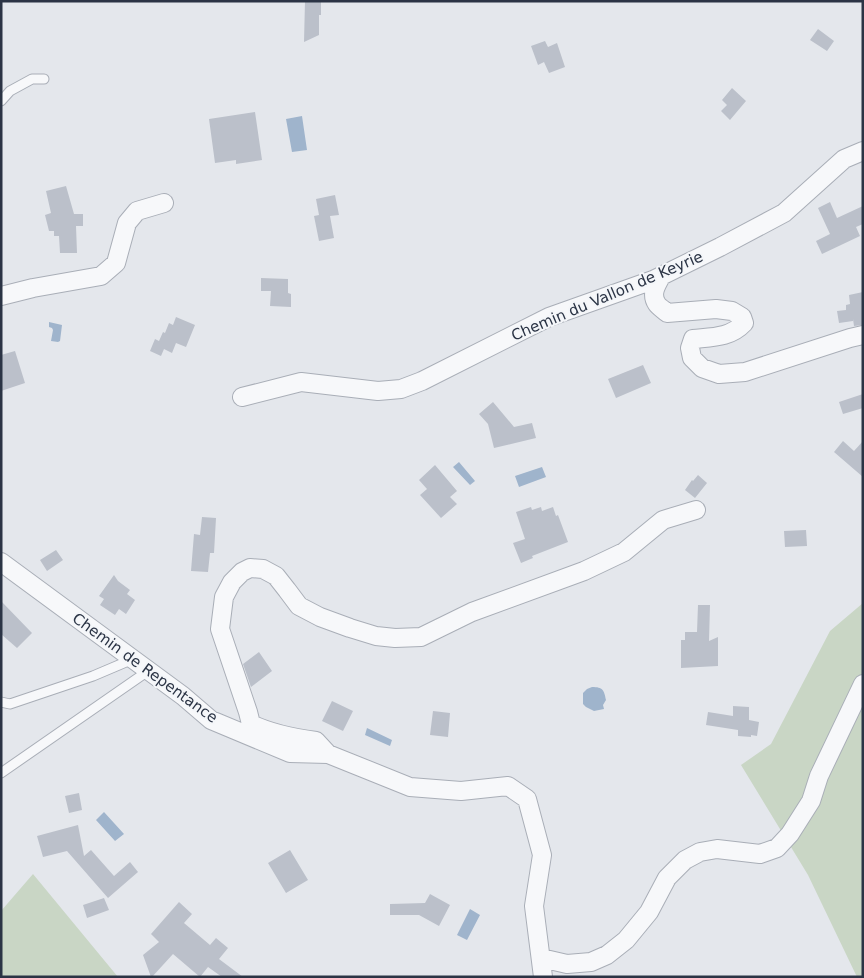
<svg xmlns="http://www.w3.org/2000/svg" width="864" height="978" font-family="'DejaVu Sans',sans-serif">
<rect width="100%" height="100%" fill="#e4e7ec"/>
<path fill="#c9d6c5" d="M863,603v374h-6l-49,-102 -67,-110 30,-21 59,-113z
M33,874l85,103h-117v-66z"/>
<path fill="#9fb4cc" d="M302,116l5,34 -15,2 -6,-33z
M49,322l13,3 -2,16 -2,1 -7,-1 2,-11 -1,-2 -3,-1z
M459,462l16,19 -5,4 -17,-18z
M542,467l4,10 -27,10 -4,-11z
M592,687c11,0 12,3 14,13l-3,5 1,4 -10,2 -8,-4 -3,-3v-11l4,-4z
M367,728l25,12 -2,6 -25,-11z
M104,812l20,22 -9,7 -19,-21z
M470,909l10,6 -13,25 -10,-5z"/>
<path fill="#bbc0ca" d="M305,1h16v14h-2v20l-15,7z
M818,29l16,12 -7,10 -17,-11z
M545,41l3,6 9,-4 8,24 -16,6 -5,-11 -6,3 -7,-19z
M732,88l14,13 -16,19 -9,-9 6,-6 -5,-5z
M255,112l7,48 -26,4v-4l-21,3 -6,-44z
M66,186l8,28h9v12h-7l1,27h-17l-1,-17h-5v-5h-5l-4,-16 6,-2 -5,-22z
M335,195l4,20 -9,1 4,22 -15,3 -5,-25 5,-1 -3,-16z
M830,202l7,16 26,-12v18l-7,3 4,9 -38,18 -6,-13 14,-7 -12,-26z
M261,278l27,1v14l3,1v13l-21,-1 1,-15h-10z
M863,292v33l-9,1 -1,-7v2l-14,2 -2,-12 9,-1v-5l4,-1 -1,-9z
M176,317l19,8 -9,22 -10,-4 -4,10 -8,-4 -3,7 -11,-5 5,-12 4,2 4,-9 2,1 4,-10 4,2z
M15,351l10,32 -24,8v-36z
M643,365l8,18 -35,15 -8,-19z
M863,394v14l-20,6 -4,-12z
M493,402l21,25 18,-4 4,15 -42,10 -6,-24 -9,-10z
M843,441l11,10 9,-10v36l-29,-25z
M435,465l22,26 -7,6 7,7 -16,14 -21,-23 7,-6 -8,-9z
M698,475l9,8 -12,15 -10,-8 7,-10 1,1z
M531,507l1,3 9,-3 1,4 11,-4 3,9 2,-1 10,27 -36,14 1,2 -12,5 -8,-20 12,-4 -9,-27z
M202,517l14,1 -2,35h-4l-2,19 -17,-1 3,-37 6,1z
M806,530l1,16 -22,1 -1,-16z
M56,550l7,10 -16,11 -7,-11z
M114,575l4,6 12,9 -3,4 8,6 -9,14 -7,-5 -4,6 -15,-10 4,-6 -5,-3z
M1,601l31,32 -15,15 -16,-14z
M698,605h12l-1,36 9,-4v29l-37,2v-28h4v-8h12z
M259,652l13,19 -21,16 -8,-23z
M332,701l21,10 -10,20 -21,-10z
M733,706l16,1v13l10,2 -2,14 -6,-1v2l-13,-1v-6l-32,-5 2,-13 25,4z
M433,711l17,2 -2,24 -18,-2z
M79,793l3,17 -13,3 -4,-17z
M78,825l6,31 7,-6 23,26 16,-14 8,10 -30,26 -41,-47 -24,6 -6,-21z
M290,850l18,30 -22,13 -18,-30z
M430,894l20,11 -11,21 -20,-11h-29v-11l35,-1z
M104,898l5,12 -22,8 -4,-13z
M179,902l13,12 -8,9 26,22 6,-7 12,10 -9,11 24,18h-21l-14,-10 -8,10 -27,-23 -21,23h-1l-8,-22 16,-13 -8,-8z"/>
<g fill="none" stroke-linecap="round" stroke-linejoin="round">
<g stroke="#a9aeb7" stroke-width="11">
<path id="service" d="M1,101l9,-10 22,-12h12
M1,702l9,2 83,-28 40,-17
M1,773l147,-102"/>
</g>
<g stroke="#a9aeb7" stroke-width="20">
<path id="minor" d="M662,275c-5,9 -12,19 -5,29 2,3 7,6 10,9l49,-4 16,2 10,6 2,6c-14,15 -32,14 -51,16l-3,9 2,10 10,10 17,6 26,-2 105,-34 13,-3
M1,296l32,-8 68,-12 15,-13 11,-40 10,-12 27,-8
M242,397l59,-15 77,9 23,-2 21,-8 127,-64 104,-37 67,-33 64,-34 60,-54 19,-8
M1,562l182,134 28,24 79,33 38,1 82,33 51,4 47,-5 19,13 15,56 -8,51 9,71
M328,754l-12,-13c-23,-3 -44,-7 -65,-17l-3,-12 -28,-83 4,-32 8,-15 10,-10 8,-4 13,1 13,7 11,14 12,16 21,11 30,11 26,8 19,2 26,-1 51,-25 112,-41 40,-19 39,-32 33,-10
M541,958l26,6 24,-2 16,-7 19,-15 23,-28 18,-34 18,-18 15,-8 17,-3 43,5 17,-6 13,-14 21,-33 8,-25 44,-92"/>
</g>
<use href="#service" stroke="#f7f8fa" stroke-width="9"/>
<use href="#minor" stroke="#f7f8fa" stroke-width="18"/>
</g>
<g text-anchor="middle" stroke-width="4" stroke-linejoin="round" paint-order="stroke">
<g font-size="15" fill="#2b3445" stroke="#f4f6f9">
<text transform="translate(607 296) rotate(-23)" y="5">Chemin du Vallon de Keyrie</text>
<text transform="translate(145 668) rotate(36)" y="5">Chemin de Repentance</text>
</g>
</g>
<rect width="864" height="978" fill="none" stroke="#2b3445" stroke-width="5"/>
</svg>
